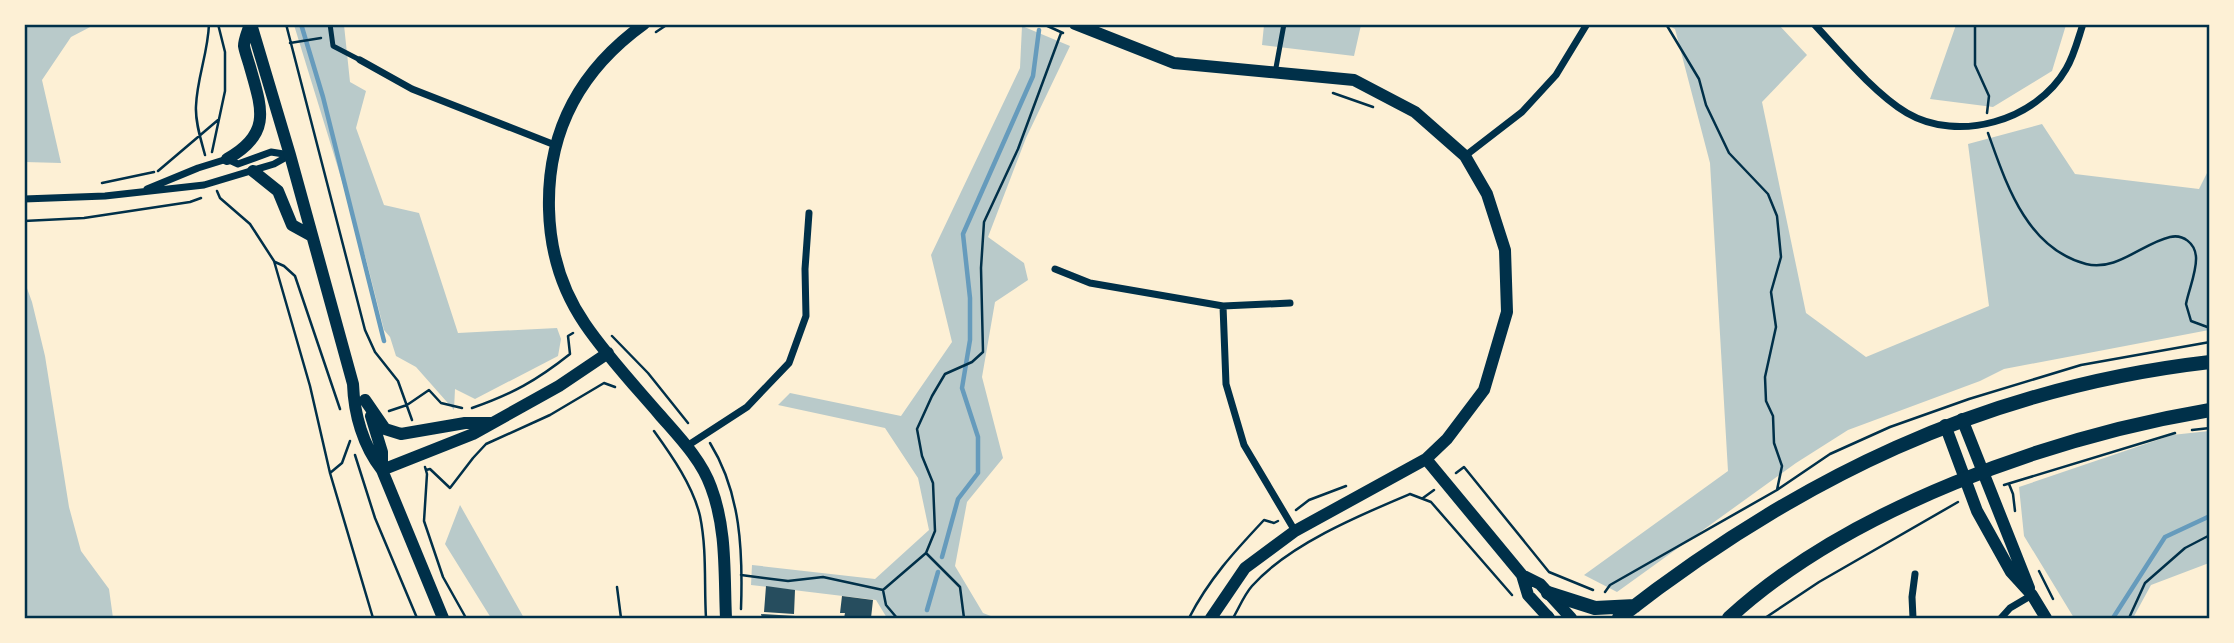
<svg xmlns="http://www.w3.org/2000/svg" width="2234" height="643" font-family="Poppins,sans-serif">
<rect width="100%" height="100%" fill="#fdf0d5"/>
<path fill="#b9caca" d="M25,24l69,1 -23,12 -29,43 19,83 -36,-1z
M294,25h50l6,57 16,9 -10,37 28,77 35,8 39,120 99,-5 4,11 -3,17 -83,43 -20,-10 -1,21 -38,-43 -20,-11 -6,-19 -6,-7 -18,-71z
M1264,25h97l-7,31 -92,-11z
M1667,25h112l28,30 -45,47 44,211 60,44 123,-51 -21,-162 74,-20 33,50 124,15 10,-20v161l-205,39 -24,12 -132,49 -52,33 -179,129 -33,-17 144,-104 -18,-308 -35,-134z
M1956,25h110l-14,46 -59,36 -63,-8z
M1022,26l48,20 -44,92 -38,99 36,26 4,17 -33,22 -13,75 21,81 -36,44 -12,64 28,47 13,5h-109l-11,-18 -125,-15 1,-20 123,14 54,-49 -11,-52 -33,-50 -107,-23 12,-12 111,23 51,-74 -21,-87 89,-187z
M24,280l8,22 13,54 24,151 12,44 28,38 4,29h-88z
M2209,431v132l-58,22 -18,33h-59l-50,-82 -5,-49 153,-52z
M460,505l64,113h-33l-46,-74z"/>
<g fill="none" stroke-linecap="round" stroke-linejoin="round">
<path stroke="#669bbc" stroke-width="4.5" d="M301,24l22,73 61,244
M942,557l16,-58 20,-26v-36l-16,-49 8,-48v-42l-7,-64 70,-158 6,-46
M927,610l11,-38
M2113,618l52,-81 45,-21"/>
</g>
<path fill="#264d5e" d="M766,586l29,4 -1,24 -30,-2z
M842,596l31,4 -2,18h-27l1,-5h-5z
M761,614l35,2v2h-34z"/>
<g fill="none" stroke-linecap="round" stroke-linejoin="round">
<path stroke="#003049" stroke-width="2.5" d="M286,24l79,306 10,22 23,29 14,39
M1043,24l20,9
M1666,24l33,55 7,26 23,48 39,41 9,22 4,41 -10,35 5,35 -11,50 1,24 7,15 1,27 8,23 -5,24
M1975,24v41l14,31 -2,17
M656,32l12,-8
M290,43l31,-5
M1333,93l40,14
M1988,133c18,50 38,115 98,131 30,8 57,-21 84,-27 13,-3 25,6 26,20 1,14 -7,32 -10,47l5,17 19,7
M212,152l13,-61v-39l-7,-28
M205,155c-4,-15 -10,-33 -9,-49 1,-28 12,-53 13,-82
M158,171l60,-51
M102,183l52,-11
M217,191l3,7 30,26 24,37 36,125 20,87 43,145
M24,221l60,-3 106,-16 11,-4
M275,262l9,4 11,10 45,133
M612,336l36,37 40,50
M472,408c40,-14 64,-27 98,-54l-2,-18 5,-3
M389,411l18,-6 22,-15 12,13 21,5
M2192,430l18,-2
M654,431c18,25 39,55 46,85 7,34 4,69 6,102
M710,443c31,50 33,109 31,166
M355,455l20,63 42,100
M425,467l2,7 -3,47 19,56 23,41
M426,470l4,-1 20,19 23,-30 13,-14 64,-29 54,-32 11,4
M330,473l12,-10 8,-22
M1456,473l8,-6 85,105 44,18
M2009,484l4,10 2,17
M2004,485l171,-52
M1423,498l11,-8
M1296,510l13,-10 37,-14
M926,553l34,34 4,31
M2039,571l14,28
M741,575l47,6 35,-4 60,13
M617,587l4,31
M1605,592l5,-7 167,-95 53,-36 60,-27 79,-28 112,-34 129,-23
M897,618l-11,-13 -3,-15 43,-37 9,-22 -2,-48 -11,-27 -5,-27 15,-33 13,-22 27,-12 11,-10 -2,-84 3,-46 34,-73 43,-116
M1189,618c20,-39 45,-66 75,-98l10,3 4,-2
M1233,618c6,-10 11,-23 19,-32 36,-41 108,-71 158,-92l21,8 81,93
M1765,618l54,-36 139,-80
M2129,618l16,-35 40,-35 25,-13"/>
<path stroke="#003049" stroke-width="5" d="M330,24l3,22 27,14
M1275,73l9,-49"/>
<path stroke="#003049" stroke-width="7" d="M1814,24c26,28 61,70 93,89 51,30 129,8 159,-44 8,-13 12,-30 17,-45
M360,60l52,29 143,56
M1465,156l57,-44 34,-37 31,-51
M147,189l51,-21 29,-9 11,5 33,-12 19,3
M24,199l81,-3 99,-11 70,-21 16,-9
M1055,269l35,14 133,23 67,-3
M1223,306l3,78 18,61 51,86
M687,446l60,-39 42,-44 17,-47 -1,-47 4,-56
M1913,618l-1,-21 3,-23
M2001,618l9,-10 22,-13"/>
<path stroke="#003049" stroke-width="12" d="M251,24l39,131 63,229c1,30 10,62 29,86l61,148
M644,24c-64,46 -97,106 -95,185 1,42 12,80 36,115 21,31 49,61 74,90 19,22 42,45 52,73 16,42 13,88 15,131
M1075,24l99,39 180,17 61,32 50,44 22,38 18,56 2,62 -23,78 -37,49 -21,20 -131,72 -50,37 -34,50
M227,159c45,-25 35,-50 23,-92 -2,-7 -5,-15 -6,-21 0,-7 4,-15 6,-22
M253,171l25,20 14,34 20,11
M365,400l20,29 16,5 64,-11h26
M371,416l11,36v18
M1962,419l67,169
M1945,425l32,86 34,61 21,23 14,23
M1426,459l96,116 18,9 31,34
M382,470l91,-36 86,-48 49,-33
M1522,575l6,20 21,23"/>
<path stroke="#003049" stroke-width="14" d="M1548,593l47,15 40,-2
M1546,618l1,-1
M1619,618c178,-139 364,-230 591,-256
M1729,618c120,-110 321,-181 481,-208"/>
</g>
<rect width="2234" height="643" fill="none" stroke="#fdf0d5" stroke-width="52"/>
<rect x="26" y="26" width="2182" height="591" fill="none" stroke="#003049" stroke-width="2.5"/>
</svg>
